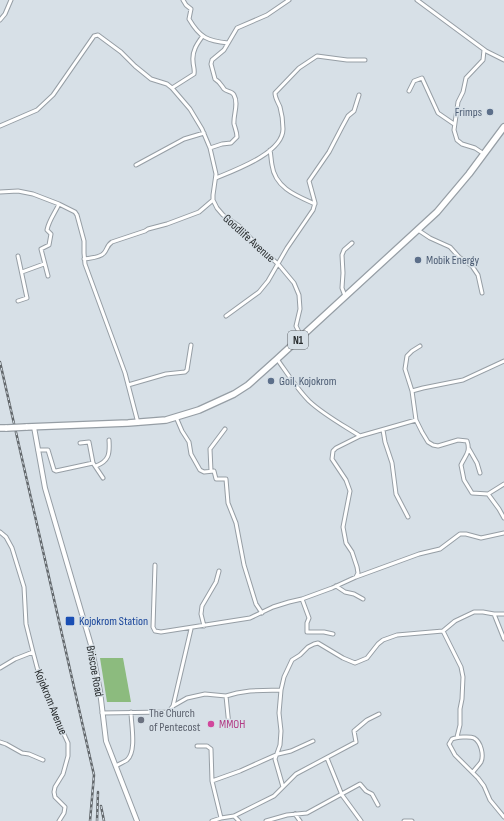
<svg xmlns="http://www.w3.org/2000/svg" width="504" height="821" font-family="'Sofia Sans Condensed',sans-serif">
<rect width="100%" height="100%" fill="#d7e0e7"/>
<path fill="#8cbb7e" d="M100,658h23l8,44h-24z"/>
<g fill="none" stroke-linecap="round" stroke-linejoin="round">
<g stroke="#969ea5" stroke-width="5">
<path id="street" d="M183,0l3,5 5,4 -2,10c11,19 19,22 39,24
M417,0l69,51 18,9
M0,20l5,-6 6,-14
M484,50l-1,10 -17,18 -3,14 -5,10 -4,28 3,10 5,4 13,4 9,6
M172,88l22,-14c1,-5 -1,-8 -1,-13 -1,-10 4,-17 9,-24
M409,91l5,-10 8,-3 16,35 16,11
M0,126l37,-16 16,-15 41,-59 4,-1 23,17 14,14 16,13 16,5 5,4 18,21 12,20 8,19 6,26 -3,21v5l4,8 6,7 16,11 20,21 20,18 15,18 5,12 1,14 -4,17 5,10
M210,148l12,-4 9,-1 6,-6c0,-5 -2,-9 -3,-13 -1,-9 5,-20 0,-29 -2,-4 -7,-3 -10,-6 -3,-4 -4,-7 -9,-10l-4,-15 1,-4 12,-10 13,-22 30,-13 22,-15
M270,150c1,5 1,10 2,15 3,23 25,31 43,39
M136,165l48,-26 20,-6
M216,178c19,-8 67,-25 67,-49 0,-7 -1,-15 -3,-22 -2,-5 -5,-9 -5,-14l24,-25 18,-12 30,4h18
M0,192l18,-1 15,3 26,10 16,8 2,3 7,26v12l1,11 40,109 13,50
M418,230l12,8 20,9 9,10 13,9 6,9 4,18
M84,259c5,-1 16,-1 20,-6 3,-3 3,-8 8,-11l33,-11 3,-2 19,-5 32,-12 14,-12
M22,272l22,-8
M48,276l-7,-27 8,-4 2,-11 -4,-4c2,-10 8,-17 12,-26
M345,296l-3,-8 1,-15 -1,-18 2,-5 8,-7
M18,301l9,-3 -9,-42
M226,316l33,-24 9,-11 19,-33 26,-38 2,-7 -6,-22 20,-29 13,-25 6,-11 6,-5 5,-16
M420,346l-8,5 -5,5 -2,13 7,22 4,29 6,12 6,10 5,3 5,1 20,-6 9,1c4,11 -2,15 -6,24l3,15 8,13 16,1 16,-10
M277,359c10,14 20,30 32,42 15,14 34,24 51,35
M128,385l38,-11 19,-2 2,-2 4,-25
M412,391l11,-3 40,-8 41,-19
M176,417l6,14 7,11 2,12 9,16 4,2 10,-1 2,8h10l2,24 8,20 8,42 12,39 6,9
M383,430l2,12 7,21 4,31 12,23
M80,443l9,-1 4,21 10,15
M469,449l8,14 3,10
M38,450h10l6,20 2,1 37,-8
M96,466c13,-5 14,-12 13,-26
M211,471l-1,-22 15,-20
M488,494l11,15 5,9
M0,532l6,5 6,11 12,39 2,37 7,28 9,34 26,57v13l-5,18 -8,13 -1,5 1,5 10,10 -1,6 -5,8
M155,565l-2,62 2,4 6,1 89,-14 23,-11 16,-5 13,-3 30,-11 24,-11 63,-23 21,-5 20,-15h6l15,4 23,-5
M356,577l2,-4 -1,-6 -5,-15 -6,-9 -3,-16 7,-36 -4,-11 -14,-21 1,-8 3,-3 24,-12 56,-16
M336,586l9,6 9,2 9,5
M302,599l7,19 -2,5v9h17l9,2
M494,614l10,25
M204,626l-3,-12 1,-8 14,-24 3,-11
M443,631l18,36 2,10 -1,22 -2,10v16l-3,12
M0,668l15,-9 18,-7
M226,696l3,30
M173,706l18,-77
M102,713l64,-1 4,-2 3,-4 14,-8 18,-4 21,2 11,-3 13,-2 31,-1
M0,742l6,2 16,9 7,1 14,6
M197,746h10l4,3 1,32 9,37
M327,758l15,37 19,26
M116,766c3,-2 8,-4 11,-6 10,-9 4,-36 4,-48
M473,772c2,-3 6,-7 8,-10 3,-7 0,-20 -7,-24 -4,-2 -18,-1 -22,1l-3,5 6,11 23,23 6,8 6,14 14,17
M212,781l28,-10 38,-17 13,-3 22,-10
M283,787l-8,-28 5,-14 1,-14 -2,-18 2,-23 3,-13 8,-17 8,-5 8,-8 6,-3 4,-1 25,15 12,5 12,-5 11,-14 5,-4 14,-5 46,-4 12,-10 19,-9h9l11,2h10
M295,814l5,7
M234,816l5,5
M212,821l9,-3 13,-2 40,-20 22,-22 60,-32 -2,-11 13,-11 12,-6
M266,821l21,-6 20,-2 53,-29 6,7 6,3 6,11
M404,821h8"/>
</g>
<g stroke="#969ea5" stroke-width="6">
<path id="secondary" d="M34,427l11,61 46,157 9,46 6,50 31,80"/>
</g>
<g stroke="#969ea5" stroke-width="8">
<path id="highway" d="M26,427l102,-4 38,-3 33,-10 35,-16 14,-9 29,-26 160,-147 32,-38 35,-47
M0,428h7"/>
</g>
<use href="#street" stroke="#fff" stroke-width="3"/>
<use href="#secondary" stroke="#fff" stroke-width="4"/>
<use href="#highway" stroke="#fff" stroke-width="5.5"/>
<g stroke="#62676b" stroke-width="2.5">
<path id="rail" d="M0,362l94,413 -4,46
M101,806l3,15
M97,821l1,-29"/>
</g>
<use href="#rail" stroke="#d7e0e7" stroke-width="1" stroke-dasharray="3" stroke-linecap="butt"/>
<g stroke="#969ea5" stroke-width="8" stroke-linecap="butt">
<path id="highway-bridge" d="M7,428l19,-1"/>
</g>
<use href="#highway-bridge" stroke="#fff" stroke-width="5.5"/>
</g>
<g fill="#5c6f8a" stroke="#d7e0e7" stroke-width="1.5">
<circle cx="490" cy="112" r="4"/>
<circle cx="418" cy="260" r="4"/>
<circle cx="271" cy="381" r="4"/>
</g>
<rect fill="#1a4fb4" stroke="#d7e0e7" stroke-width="1.5" x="65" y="616" width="10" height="10" rx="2"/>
<circle fill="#6b7280" stroke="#d7e0e7" stroke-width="1.5" cx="141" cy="720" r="4"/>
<circle fill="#d1479c" stroke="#d7e0e7" stroke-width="1.5" cx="211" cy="724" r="4"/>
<g text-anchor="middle" stroke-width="3" stroke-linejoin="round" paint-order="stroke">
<rect fill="#d7e0e7" stroke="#5c6165" stroke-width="1" x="288" y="331" width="20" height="18" rx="3"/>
<g font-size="11" font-weight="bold" fill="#272b2d">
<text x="298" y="344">N1</text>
</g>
<g font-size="12" fill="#4e5e75" stroke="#d7e0e7" text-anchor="start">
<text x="482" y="116" text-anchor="end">Frimps</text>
<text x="426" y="264">Mobik Energy</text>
<text x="279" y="385">Goil, Kojokrom</text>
</g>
<g font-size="12" fill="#272b2d" stroke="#d7e0e7">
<text transform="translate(249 238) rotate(42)" y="4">Goodlife Avenue</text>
<text transform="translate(95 671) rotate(80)" y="4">Briscoe Road</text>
<text transform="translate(51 702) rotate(68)" y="4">Kojokrom Avenue</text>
</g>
<g font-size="12" fill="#164399" stroke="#d7e0e7" text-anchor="start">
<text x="79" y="625">Kojokrom Station</text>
</g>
<g font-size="12" fill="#5b616d" stroke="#d7e0e7" text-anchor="start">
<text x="149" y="717">The Church<tspan x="149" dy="14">of Pentecost</tspan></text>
</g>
<g font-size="12" fill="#b23c85" stroke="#d7e0e7" text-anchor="start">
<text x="219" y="728">MMOH</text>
</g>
</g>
</svg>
